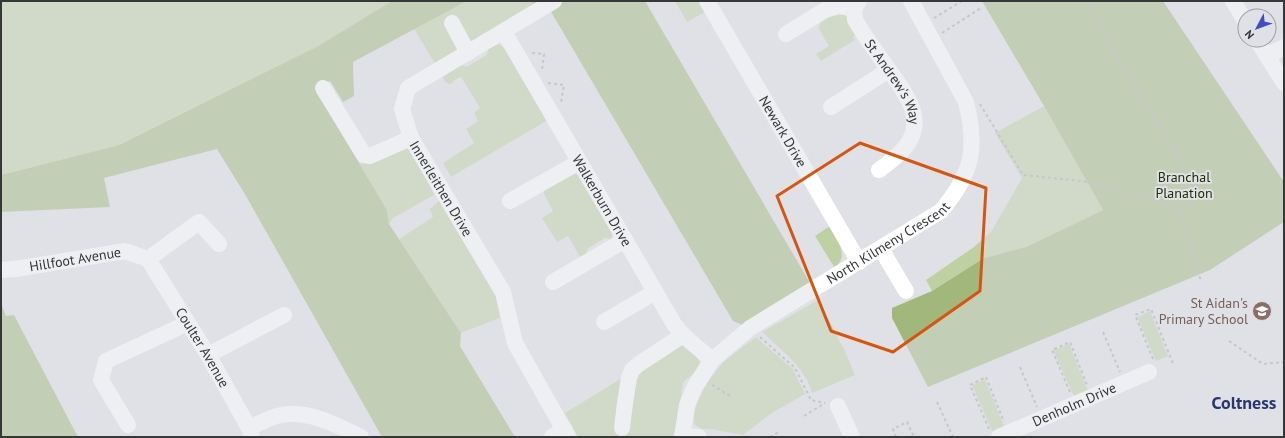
<svg xmlns="http://www.w3.org/2000/svg" width="1285" height="438" font-family="'PT Sans',sans-serif">
<rect width="100%" height="100%" fill="#e0e1e7"/>
<path fill="#bfd1a2" d="M1,1h391l-74,45 -199,99 -118,30z
M467,1h64l3,5 -98,59 -22,-36z
M675,1h24l6,11 -18,10z
M835,13l12,3 8,18 -2,4 2,2 -34,21 -5,-7 13,-8 -10,-17 1,-6z
M499,44l9,7 40,69 -97,57 -8,-14 31,-20 -8,-14 12,-8 -4,-8 6,-5 -19,-31 -8,4v2l-4,1 -5,-3 -1,-4 18,-13 5,3 21,-12 1,-6z
M1044,106l59,104 -77,37 -42,11 -52,33 -6,-11 48,-33 17,-15 31,-54 -27,-45z
M406,145l24,41 4,9 -41,23 -4,6 -2,-14 -27,-46z
M571,172l6,2 36,60 -2,5 -6,-1 -18,11 -1,7 -6,1 -12,-21 -11,6 -15,-24 11,-7 -9,-17v-6z
M439,201l57,96 4,21 -39,15 -62,-94 34,-22 -3,-8z
M830,226c6,11 21,32 4,41l-19,-31z
M818,300l27,51 10,24 -43,18c-7,-26 -30,-42 -50,-61z
M1150,311l18,45 -12,5 -19,-44z
M756,337l37,32 12,25 -33,19 -29,22 -32,-6h-9l-7,-4c-6,-18 18,-53 31,-65 9,-8 20,-15 30,-23z
M679,343l18,14 3,5c-2,9 -9,14 -17,20l-8,55h-97l-13,-24z
M1069,344l19,47 -14,5 -21,-46z
M985,379l19,47 -12,5 -20,-46z"/>
<path fill="#a1b77b" d="M392,1h75l-114,61 1,34 -11,6 -13,-21 -14,9 71,120 2,14 72,109 -1,13 55,91h-133l-136,-241 -29,-47 -113,29 6,29 -109,5v-37l118,-30 199,-99z
M531,1h114l168,287 -63,40 -17,-7 -186,-316 -13,1z
M982,1h181l121,181v40l-74,48 -282,117 -36,-69v-10l40,-17 52,-33 42,-11 77,-37 -59,-104z
M1,303l5,13 8,-1 64,122h-77z"/>
<g fill="none" stroke-linecap="round" stroke-linejoin="round">
<path stroke="#a5a6ab" stroke-width="2" stroke-dasharray="3 3" stroke-linecap="butt" d="M934,18l28,-17
M942,33l39,-25
M532,53l12,1 -2,16
M548,83l16,2 -3,18
M980,104l43,71 59,6 77,21 21,11 9,-7 6,-16 -21,-41 -64,-102 -20,-46
M1180,213l21,68
M1103,332l17,40
M760,337l35,31 16,32 14,3
M1229,341l34,23 21,-2
M1153,359l-18,-44 16,-6 23,57
M1020,367l17,40
M712,385l18,11
M1070,392l-18,-42 18,-8 17,43
M937,402l16,35
M804,416l21,-13
M989,429l-19,-44 16,-8 18,45
M770,437l9,-5
M896,437l-3,-8 14,-7 7,15"/>
<g stroke="#fff" stroke-width="16">
<path id="s1" d="M554,1l-146,87 -6,21 9,29 92,154 12,51 53,94"/>
<path id="s2" d="M707,1l152,261"/>
<path d="M1233,1l12,20"/>
<path id="s3" d="M854,8l1,12c9,15 19,29 29,43 14,21 40,48 27,75 -7,14 -20,23 -32,32"/>
<path d="M452,23l16,30"/>
<path id="s4" d="M504,32l170,292 9,11 29,25"/>
<path d="M786,34l39,-24 13,-4 16,2 5,-7"/>
<path d="M1257,40l27,43"/>
<path d="M1267,56l17,-9"/>
<path d="M323,88l41,67 6,1 41,-18"/>
<path d="M831,107l58,-37"/>
<path d="M510,201l69,-39"/>
<path d="M881,249l25,42"/>
<path id="s5" d="M148,259l60,96 41,73 3,9"/>
<path d="M148,259l51,-37 20,22"/>
<path id="s6" d="M1,270l14,-1 110,-18 23,8"/>
<path d="M553,282l72,-42"/>
<path d="M604,322l51,-30"/>
<path d="M208,355l76,-40"/>
<path d="M838,406l14,31"/>
<path d="M128,425l-27,-45 5,-19 82,-38"/>
<path d="M249,428c11,-5 21,-11 32,-13 28,-5 56,10 80,22"/>
<path d="M622,428l3,-25 4,-25 3,-8 7,-6 44,-29"/>
<path d="M682,436l17,1"/>
<path d="M552,437l12,-8"/>
<path id="s7" d="M682,437l5,-32 8,-19 17,-26 38,-32 191,-117c31,-37 37,-62 25,-109l-55,-101"/>
<path id="s8" d="M999,437l150,-65"/>
</g>
</g>
<path d="M0 0H1285V438H0ZM860,143l126,45 -6,103 -87,61 -62,-21 -54,-135z" fill="#e0e1e7" fill-opacity=".55" fill-rule="evenodd"/>
<path fill="none" stroke="#d65610" stroke-width="3" stroke-linejoin="round" d="M860,143l126,45 -6,103 -87,61 -62,-21 -54,-135z"/>
<defs>
<g id="school-disc" transform="scale(1)"><circle r="9.5" fill="#8d6e63" stroke="#e0e1e7"/><path d="M0-5L7-2L0 1L-7-2ZM-4 1L0 2.5L4 1V4Q0 6-4 4Z" fill="#fff"/></g>
</defs>
<g fill-rule="evenodd">
<use href="#school-disc" x="1262" y="311"/>
</g>
<g text-anchor="middle" stroke-width="4" stroke-linejoin="round" paint-order="stroke">
<g font-size="14" fill="#363739" stroke="#e0e1e7">
<text dy="5" stroke="none"><textPath href="#s3" startOffset="85">St Andrew's Way</textPath></text>
<text dy="5" stroke="none"><textPath href="#s2" startOffset="151">Newark Drive</textPath></text>
<text dy="5" stroke="none"><textPath href="#s1" startOffset="281">Innerleithen Drive</textPath></text>
<text dy="5" stroke="none"><textPath href="#s4" startOffset="195">Walkerburn Drive</textPath></text>
<text dy="5" stroke="none"><textPath href="#s7" startOffset="296">North Kilmeny Crescent</textPath></text>
<text dy="5" stroke="none"><textPath href="#s6" startOffset="75">Hillfoot Avenue</textPath></text>
<text dy="5" stroke="none"><textPath href="#s5" startOffset="104">Coulter Avenue</textPath></text>
<text dy="5" stroke="none"><textPath href="#s8" startOffset="82">Denholm Drive</textPath></text>
</g>
<g font-size="14" fill="#222f01" stroke="#e0e1e7">
<text x="1184" y="182">Branchal<tspan x="1184" dy="16">Planation</tspan></text>
</g>
<g font-size="14" fill="#785e54" stroke="#e0e1e7" text-anchor="end">
<text x="1248" y="308">St Aidan's<tspan x="1248" dy="16">Primary School</tspan></text>
</g>
<g font-size="18" font-weight="bold" fill="#293670" stroke="#e0e1e7">
<text x="1244" y="409">Coltness</text>
</g>
</g>
<rect width="1285" height="438" fill="none" stroke="#363739" stroke-width="4"/>
<g transform="translate(1257 28) rotate(229)"><circle r="19" fill="#e0e1e7" stroke="#9c9da1"/>
<path d="M0-3L7 15L0 10L-7 15Z" fill="#3d4fc2"/>
<text y="-6" font-size="11" font-weight="bold" text-anchor="middle" fill="#363739">N</text>
</g>
</svg>
